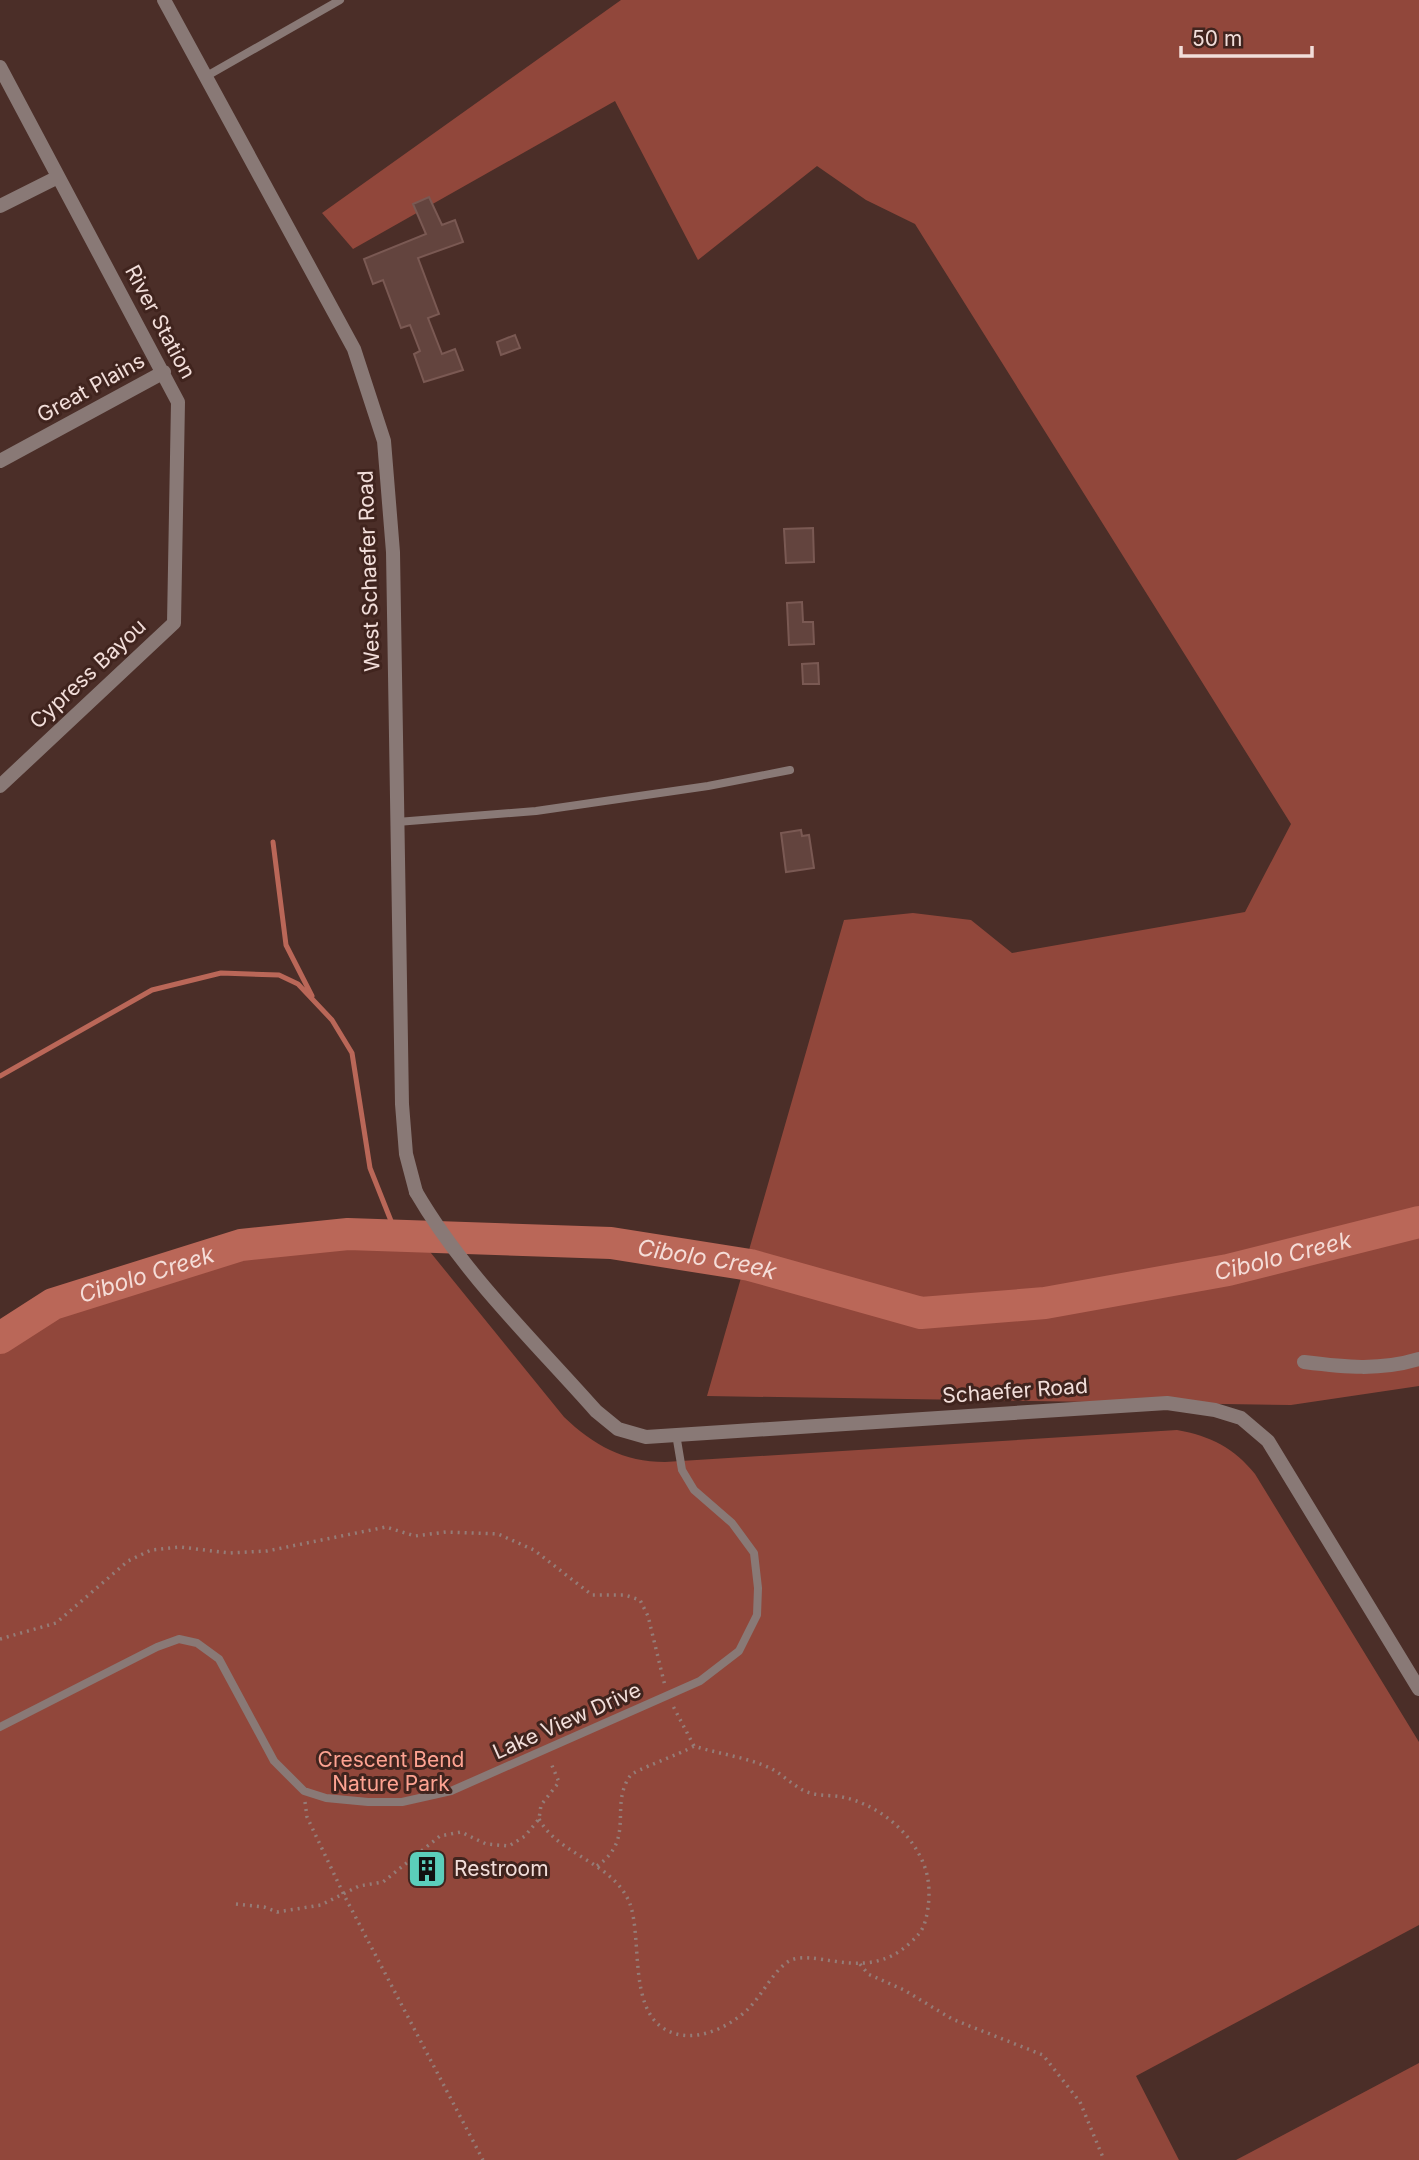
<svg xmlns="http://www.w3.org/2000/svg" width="1419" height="2160" font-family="Inter,sans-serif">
<rect width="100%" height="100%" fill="#4b2e28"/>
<path fill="#91473b" d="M621,0h798v1386l-128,19 -584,-9 137,-476 69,-7 58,7 41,33 233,-41 46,-88 -376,-600 -49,-24 -49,-34 -119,94 -83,-159 -262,148 -31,-36z
M348,1234l70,3 146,180c29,28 60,45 101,45l512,-32c34,6 57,18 78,44l164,268v183l-283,151 43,84h-1179v-822l53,-34 188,-59z
M1419,2063v97h-183z"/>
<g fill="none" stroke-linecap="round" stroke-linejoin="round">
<path stroke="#ba6758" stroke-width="5" d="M273,842l13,103 26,51
M0,1076l152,-86 69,-17 58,2 19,9 34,36 20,33 18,115 27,68"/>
<path stroke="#ba6758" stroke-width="32" id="s1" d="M0,1338l53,-34 188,-59 107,-11 263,9 139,22 171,48 124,-10 183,-33 191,-48"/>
</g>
<path fill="#63443e" stroke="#7a5953" stroke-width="2" d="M429,197l13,28 13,-5 8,22 -45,16 21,56 -11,4 14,36 13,-5 8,21 -39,12 -10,-28 6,-3 -10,-26 -9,3 -18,-48 -10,4 -9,-25 62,-25 -13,-30z
M515,335l5,13 -19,7 -4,-13z
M813,528l1,34 -28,1 -2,-34z
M802,602l1,20h10l1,22 -25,1 -2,-42z
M818,663l1,21h-16l-1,-20z
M801,830l1,6 7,-1 5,33 -28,4 -5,-39z"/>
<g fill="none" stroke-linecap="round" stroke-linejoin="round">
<path stroke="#957c77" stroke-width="3.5" stroke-dasharray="2 5" stroke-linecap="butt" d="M0,1639l56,-16 72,-62 23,-11 29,-3 49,6 38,-2 119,-24 29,9 31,-4 52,2 36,16 58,45h33l15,5 8,16 17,70
M305,1802l2,15 37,78 139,265
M539,1819c20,37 75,43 91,85 12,34 -1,102 33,124 27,18 65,1 86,-20 13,-13 22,-33 37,-45 24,-19 78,23 124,-20 7,-7 12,-11 15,-21 5,-17 6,-40 -1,-57 -13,-34 -47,-61 -82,-68 -10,-2 -22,-1 -32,-4 -14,-4 -26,-18 -40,-25 -24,-11 -51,-14 -76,-22l-21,-40
M597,1866c39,-27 12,-60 33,-90 4,-6 51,-22 64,-30
M236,1904l28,3 13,5 44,-7 38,-19 24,-4 57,-46 21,-4 25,12 23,2 16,-10 14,-17 2,-14 18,-23 -9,-21
M860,1964l8,10 36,16 48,29 91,36 37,47 24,58"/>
<path stroke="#897976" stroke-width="8" d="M205,77l135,-77
M397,822l139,-11 172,-25 82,-16
M0,1727l157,-80 22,-8 18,4 22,16 55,102 30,30 22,7 42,4h34l49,-11 249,-110 39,-30 18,-36 1,-27 -4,-35 -22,-30 -38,-33 -12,-20 -6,-36"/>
<path stroke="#897976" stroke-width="14" d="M0,67l178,335 -4,221 -174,163
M0,206l58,-29
M0,461l164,-89
M416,1192c47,81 118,149 180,219l22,18 28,8 521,-34 48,7 26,8 27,23 151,248
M1304,1362c40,5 76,9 115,-3"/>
<path stroke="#897976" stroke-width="14" d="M164,0l190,349 30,92 9,111 9,552 4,50 10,38"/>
</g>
<defs>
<g id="building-square" transform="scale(2.0125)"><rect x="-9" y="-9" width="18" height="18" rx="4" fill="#5bcebb" stroke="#40241e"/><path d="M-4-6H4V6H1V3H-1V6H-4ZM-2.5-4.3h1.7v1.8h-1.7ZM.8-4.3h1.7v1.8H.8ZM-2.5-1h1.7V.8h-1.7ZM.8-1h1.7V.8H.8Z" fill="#111"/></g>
</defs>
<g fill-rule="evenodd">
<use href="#building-square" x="427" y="1869"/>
</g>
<g text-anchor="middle" stroke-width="6" stroke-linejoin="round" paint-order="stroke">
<g font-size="21" fill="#f2deda" stroke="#40241e">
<text transform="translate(160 322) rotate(62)" y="7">River Station</text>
<text transform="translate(91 388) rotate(-29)" y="7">Great Plains</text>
<text transform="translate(369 571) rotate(-92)" y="7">West Schaefer Road</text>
<text transform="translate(88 674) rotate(-43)" y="7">Cypress Bayou</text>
<text transform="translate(1015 1391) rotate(-4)" y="7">Schaefer Road</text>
<text transform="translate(567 1721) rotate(-24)" y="7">Lake View Drive</text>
</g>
<g font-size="21" fill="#fea392" stroke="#40241e">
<text x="391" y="1767">Crescent Bend<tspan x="391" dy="24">Nature Park</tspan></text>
</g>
<g font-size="21" fill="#f2deda" stroke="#40241e" text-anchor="start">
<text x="454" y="1876">Restroom</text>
</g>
<g font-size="23" font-style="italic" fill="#f5ddd8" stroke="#40241e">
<text dy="8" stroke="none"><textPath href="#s1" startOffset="1316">Cibolo Creek</textPath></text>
<text dy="8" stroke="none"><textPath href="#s1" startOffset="728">Cibolo Creek</textPath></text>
<text dy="8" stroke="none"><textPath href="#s1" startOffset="161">Cibolo Creek</textPath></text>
</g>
</g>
<path d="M1181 46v10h131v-10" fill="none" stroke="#f2deda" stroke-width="3.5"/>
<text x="1192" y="46" font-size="21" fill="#f2deda" stroke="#40241e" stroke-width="5" paint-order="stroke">50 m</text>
</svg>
